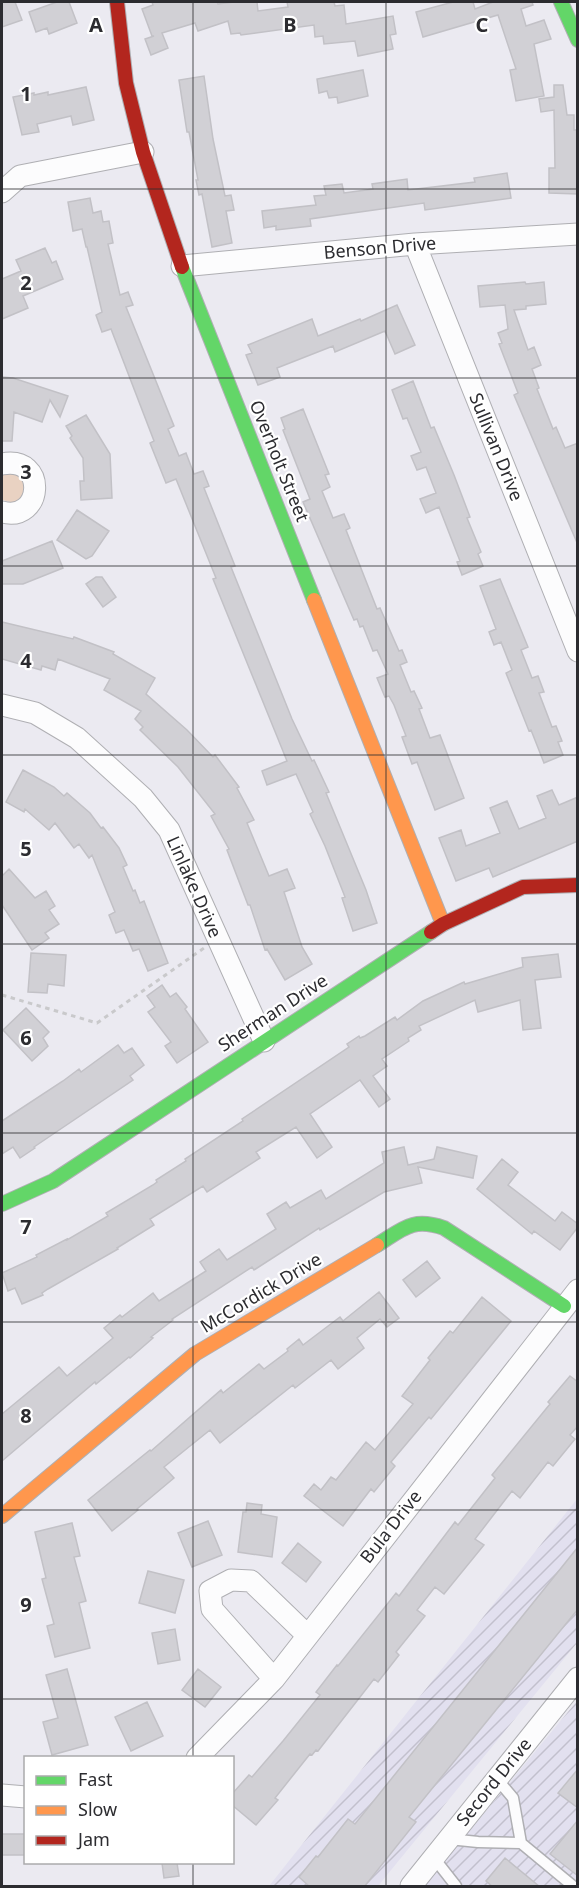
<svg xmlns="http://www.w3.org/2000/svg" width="579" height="1888" font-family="'Noto Sans',sans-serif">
<defs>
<pattern id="industrial-furrows" width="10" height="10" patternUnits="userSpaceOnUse" patternTransform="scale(1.5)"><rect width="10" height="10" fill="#e2e0ef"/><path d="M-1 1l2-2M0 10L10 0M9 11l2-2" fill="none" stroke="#c2c0cd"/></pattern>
</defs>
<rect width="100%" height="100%" fill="#ebeaf1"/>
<path fill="#e2e0ef" d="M438,1869l23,17h-36z"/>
<path fill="url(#industrial-furrows)" d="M577,1499v144l-199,243h-109z
M577,1701v185h-116l-23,-17z"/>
<path fill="#e9d2c2" d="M10,472l9,3 6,8 -3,15 -8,5 -12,-3v-25z"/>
<path fill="#d1d0d5" stroke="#c2c1c6" stroke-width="1.5" d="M2,2h13l7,18 -20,7z
M57,2h12l8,21 -28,11 -2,-6 -11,4 -7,-20z
M152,2h65l1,2 16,-2h23l1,9 30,-4 -1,-5h47l1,4 9,-1 2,19 47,-8 3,18 -6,1 3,14 -35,7 -3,-15 -31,3 -1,-8 -8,1 -1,-12 -73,10 -1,-2 -9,1 -3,-13 -30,10 -3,-8 -33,10 6,15 -17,7 -6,-16 9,-3h-2l-10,-27 11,-4z
M453,2h20l2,7 18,-7h39l1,3 -12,4 5,17 18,-6 7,19 -17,5 10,52 -28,5 -6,-31 6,-1 -18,-54 -75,22 -7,-25z
M363,70l5,26 -30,7 -1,-6 -8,1 -2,-7 -8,2 -2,-14z
M204,76l9,63 12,57 6,-1 3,15 -8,1 6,32 -20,4 -10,-53 -3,1 -3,-15h2l-9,-48h-2l-8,-52z
M554,85h9l4,30h7v15h4v64l-29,-1v-25h6l-1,-58 -13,2 -2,-13 15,-2z
M86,87l8,33 -21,5 -2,-9 -34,8 2,8 -17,3 -9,-38 21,-4v2l14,-3v3z
M507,173l4,25 -86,12 -1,-7 -114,16 1,7 -35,4v-4l-12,2 -2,-17 54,-6 -2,-9 12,-1 -2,-9 18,-2 2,9 29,-4 -1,-5 35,-5 1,11 67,-8 -1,-4z
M90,198l3,15 8,-2 2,11 6,-1 4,22 -5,1 12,51 8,-3 5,13 -7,2 48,119 -6,3 11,27 7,-3 8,21 9,-3 6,15 -5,2 31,78 -4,1 61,152 20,42 2,-1 15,32 -3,1 40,97 11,33 -24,8 -11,-33 3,-1 -20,-51 -15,-32 3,-2 -17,-38 -29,11 -5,-14 25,-10 -74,-182 3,-1 -40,-99 -10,4 -16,-40 4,-2 -43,-112 -9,3 -6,-17 6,-3 -15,-65h-1l-4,-18 -9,2 -5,-29z
M45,248l7,15 4,-2 7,18 -40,17 5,12 -26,11v-40l19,-8 -5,-11z
M525,282l1,2 18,-2 2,22 -20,2v3l-12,1 14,40 6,-3 7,18 -9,4 7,19 -2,1 16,40 3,-2 9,21 13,-5v102l-64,-150 4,-2 -19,-49 3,-1 -4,-10 10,-4 -3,-24 -25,2 -2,-21z
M397,305l18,40 -20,9 -10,-23 -50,21 -2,-6 -56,22 3,9 -22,8 -12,-30 6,-2 -4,-8 64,-26 6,17 42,-17 1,2z
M2,377l11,1 55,18 -8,21 -10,-17 -8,22 -28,-10 -2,29h-10z
M413,381l18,47 3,-1 20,48 16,42 -3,1 14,34 -3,2 5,12 -21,9 -5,-13 3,-1 -21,-54 -13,6 -6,-14 16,-6 -10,-26 -9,3 -6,-14 10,-4 -14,-34 -4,1 -11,-29z
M303,409l26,65 -4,1 5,12 -8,4 11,27 11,-4 6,14 -4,2 31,79 3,-1 19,43 3,-1 5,12 -7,3 11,27 3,-1 8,17 -3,1 11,29 10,-3 24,63 -29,12 -18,-48 -5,2 -10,-27 4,-1 -12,-31 -5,-9 -4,1 -8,-19 11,-4 -11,-24 -4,1 -10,-25 -3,1 -3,-8 -3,1 -51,-118 7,-3 -27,-69 2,-1 -4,-11z
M86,415l24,39 2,44 -31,2 -1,-19h4l-1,-23 -13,-20 2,-2 -6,-10z
M77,510l32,21 -17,25 -6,3 -29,-19z
M52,541l11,27 -40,16h-21v-23z
M96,577h6l14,20 -13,10 -17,-23z
M500,579l28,68 -7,3 11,28 6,-2 6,16 -5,1 13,34 4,-1 6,15 -4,1 5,13 -19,8 -13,-33 -2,1 -23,-58 6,-3 -11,-28 -7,3 -5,-13 7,-3 -16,-43z
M2,622l71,17 1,-2 40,15 -1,2 42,24 -9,16 41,36 26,27 2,-2 24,32 -2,1 17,32 -7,3 22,53 18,-7 8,19 -11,4 18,55 10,17 -27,16 -18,-31 -2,1 -15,-45h-2l-21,-55 2,-1 -18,-33 4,-2 -37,-47 -38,-37 3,-3 -8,-8 6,-8 -37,-21 6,-11 -52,-20 -3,11 -13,-4 -1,4 -39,-11z
M23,770l31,17 10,9 3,-3 23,20 11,15 2,-1 16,21 8,17 -4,2 10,24 2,-1 5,13 4,-2 24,62 -20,8 -9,-22 -6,2 -9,-21 -8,3 -7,-18 6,-3 -23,-57 -3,3 -10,-14 -5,4 -19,-25 -6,7 -24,-21 -1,3 -18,-10z
M552,790l7,15 19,-8v44l-85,36 -4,-9 -33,13 -17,-43 22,-8 5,16 34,-13 -10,-25 17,-7 12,28 27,-11 -9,-22z
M9,869l26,29 11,-7 9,15 -6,4 10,14 -14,9 4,5 -17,12 -30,-45v-29z
M31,953l35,2 -2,31 -16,-2 -1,9 -19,-1z
M558,954l3,23 -26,3 6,48 -18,2 -3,-30 -42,12 -3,-12 -56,26 2,4 -13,8 1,3 -27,18 5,7 -14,10 17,23 -11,8 -19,-27 -50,34 22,33 -15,11 -21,-31 -40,25 4,6 -53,34 -4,-6 -53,33 4,6 -37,23 1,1 -70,40 -6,4 1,2 -21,9 -7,-16 -7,3 -6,-18 35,-16 -1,-2 31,-16v1l41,-24 -2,-3 47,-28 4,-3 -1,-2 30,-19 -1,-2 58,-38 -1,-2 107,-72 -2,-3 12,-8 1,2 5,-2 30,-19 2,3 26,-19 41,-19 1,2 58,-17 -1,-9z
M162,985l8,12 6,-4 11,14 -2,2 23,33 -31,21 -12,-17 6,-4 -23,-30 7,-5 -8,-11z
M26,1008l23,24 -6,6 5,8 -16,15 -29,-31z
M118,1045l6,8 8,-5 12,17 -14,11 3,4 -99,67 1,1 -15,10 -7,-11 -11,7v-33l61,-40 16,-12 2,3z
M404,1147l4,18 26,-6 3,-12 40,9 -4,22 -55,-11 4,16 -38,9 -64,38 -1,-2 -65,42 -2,-3 -80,52 1,1 -22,17 2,1 -23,20 -1,-1 -33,27 -1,-2 -93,79v-47l57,-47 8,9 46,-38 -9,-10 16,-13 2,2 31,-24 6,8 47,-30 -6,-9 19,-13 8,11 49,-31 -9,-15 19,-12 4,6 31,-18 5,9 58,-36 -2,-11z
M502,1159l16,13 -10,13 47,36 7,-9 16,12v3l-18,23 -26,-19 -2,3 -55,-45z
M427,1261l13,17 -24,19 -13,-17z
M379,1292l20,26 -12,9 -7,-8 -23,19 7,10 -26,21 -7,-9 -36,28 -2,-3 -73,58 -10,-13 -46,37 10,11 -37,31 1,1 -26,21 -24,-31 62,-50 1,1 70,-61 2,3 36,-29 5,5 24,-18 -1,-2 12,-10 4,6 37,-28 3,4z
M482,1297l29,24 -80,98 -2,-2 -38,45 4,4 -21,26 -3,-3 -28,37 -39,-30 10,-12 7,6 10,-13 5,3 30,-38 9,8 38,-46 -11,-8 28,-36 -2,-2 22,-27 3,2z
M570,1376l8,6v44l-8,9 5,4 -22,27 -5,-4 -28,36 -8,-7 -37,48 9,6 -40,49 -9,-7 -18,23 8,6 -29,36 3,3 -21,27 -4,-3 -56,72 -2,-1 -4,5 -2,-1 -35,44 3,2 -22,25 -24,-20v-11l17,-19 3,2 31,-36 37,-46 -4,-3 21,-27 1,1 58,-73 3,3 56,-74 3,3 37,-47 -3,-3 58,-71 -2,-2z
M247,1503l15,2 -1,9 16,3 -5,40 -34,-5 5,-40h3z
M208,1521l14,34 -30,12 -14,-34z
M72,1523l8,33 -6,1 12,44 -7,2 11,45 -35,9 -8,-31 7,-2 -12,-45 4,-1 -11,-46z
M298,1543l23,19 -15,20 -24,-19z
M578,1547v62l-169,208 7,5 -52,65h-54l-11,-10 17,-21 2,1 30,-38 7,5z
M148,1571l36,9 -9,33 -36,-10z
M175,1629l5,31 -22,4 -6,-31z
M67,1669l21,76 -36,10 -9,-33 15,-4 -12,-43z
M198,1669l23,18 -16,20 -23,-17z
M147,1702l16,34 -32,15 -16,-34z
M578,1769v39l-20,-15z
M578,1820v56l-28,-22z
M2,1834h24v21h-24z
M505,1858l35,29h-47l-7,-6z
M162,1863h15l2,13 -15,2z"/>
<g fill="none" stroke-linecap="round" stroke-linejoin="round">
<g stroke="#afafb3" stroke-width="13">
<path id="lane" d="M497,1779l16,19 8,45
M449,1839l29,3 43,1 52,43
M434,1858l22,28"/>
</g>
<g stroke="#afafb3" stroke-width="23">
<path id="street" d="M2,192l18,-16 123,-24
M415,244l163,407
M182,266l233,-22 163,-10
M2,464c46,-9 41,59 0,48
M2,705l33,8 42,25 66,60 26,32 95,211
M274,1679l-62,-70 -2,-18 21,-11 20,1 56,54
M197,1758l77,-79 304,-389
M2,1795l24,2
M411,1886l167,-208"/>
</g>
<g stroke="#afafb3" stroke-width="16">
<path id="fast" d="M561,2l17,38
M182,267l132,333
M2,1204l51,-23 378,-249
M377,1245c26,-16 35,-28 67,-17l120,78"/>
</g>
<g stroke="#afafb3" stroke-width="16">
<path id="slow" d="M314,600l129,324
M2,1516l193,-162 182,-109"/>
</g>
<g stroke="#afafb3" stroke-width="16">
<path id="jam" d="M117,2l9,81 17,69 39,115
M431,932l12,-8 80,-37 55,-2"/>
</g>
<path stroke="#c9c9cb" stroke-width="3" stroke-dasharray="4.5 4.5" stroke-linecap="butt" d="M2,995l95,28 107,-75"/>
<use href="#lane" stroke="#fcfcfd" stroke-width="10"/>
<use href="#street" stroke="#fcfcfd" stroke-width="21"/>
<use href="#fast" stroke="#63d668" stroke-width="14"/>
<use href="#slow" stroke="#ff974d" stroke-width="14"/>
<use href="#jam" stroke="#b3261e" stroke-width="14"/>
</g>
<path fill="none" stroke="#2c2c30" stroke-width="1.5" stroke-opacity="0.55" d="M193,2v1756M386,2v1884M2,189h576M2,378h576M2,566h576M2,755h576M2,944h576M2,1133h576M2,1322h576M2,1510h576M2,1699h576M193,1862v24"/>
<g text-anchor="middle" stroke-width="4.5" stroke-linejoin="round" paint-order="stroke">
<g font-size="18" fill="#2c2c30" stroke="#fff">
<text transform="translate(380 248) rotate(-5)" y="6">Benson Drive</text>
<text transform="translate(496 447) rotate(68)" y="6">Sullivan Drive</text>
<text transform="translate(279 461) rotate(68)" y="6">Overholt Street</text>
<text transform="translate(194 887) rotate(66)" y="6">Linlake Drive</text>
<text transform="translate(273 1013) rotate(-33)" y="6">Sherman Drive</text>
<text transform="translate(261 1293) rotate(-31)" y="6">McCordick Drive</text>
<text transform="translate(391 1527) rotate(-52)" y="6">Bula Drive</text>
<text transform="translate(494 1782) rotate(-51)" y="6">Secord Drive</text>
</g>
</g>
<g font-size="20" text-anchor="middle" font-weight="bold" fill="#2c2c30" stroke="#fff" stroke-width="4.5" stroke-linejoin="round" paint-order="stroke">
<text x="96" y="32">A</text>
<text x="290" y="32">B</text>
<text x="482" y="32">C</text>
<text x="26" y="101">1</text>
<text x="26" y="290">2</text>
<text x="26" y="479">3</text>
<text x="26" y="668">4</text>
<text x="26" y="856">5</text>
<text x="26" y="1045">6</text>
<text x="26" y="1234">7</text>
<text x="26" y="1423">8</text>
<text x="26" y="1612">9</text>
</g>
<rect width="579" height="1888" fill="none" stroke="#2c2c30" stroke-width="6"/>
<rect x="24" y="1756" width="210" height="108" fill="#ffffff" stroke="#ababac" stroke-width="1.5"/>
<rect x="36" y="1776" width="30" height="9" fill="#63d668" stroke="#ababac" stroke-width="1.5"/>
<text x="78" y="1786" font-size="18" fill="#2c2c30">Fast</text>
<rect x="36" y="1806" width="30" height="9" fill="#ff974d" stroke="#ababac" stroke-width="1.5"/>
<text x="78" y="1816" font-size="18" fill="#2c2c30">Slow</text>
<rect x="36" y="1836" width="30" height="9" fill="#b3261e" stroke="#ababac" stroke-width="1.5"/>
<text x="78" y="1846" font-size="18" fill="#2c2c30">Jam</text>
</svg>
